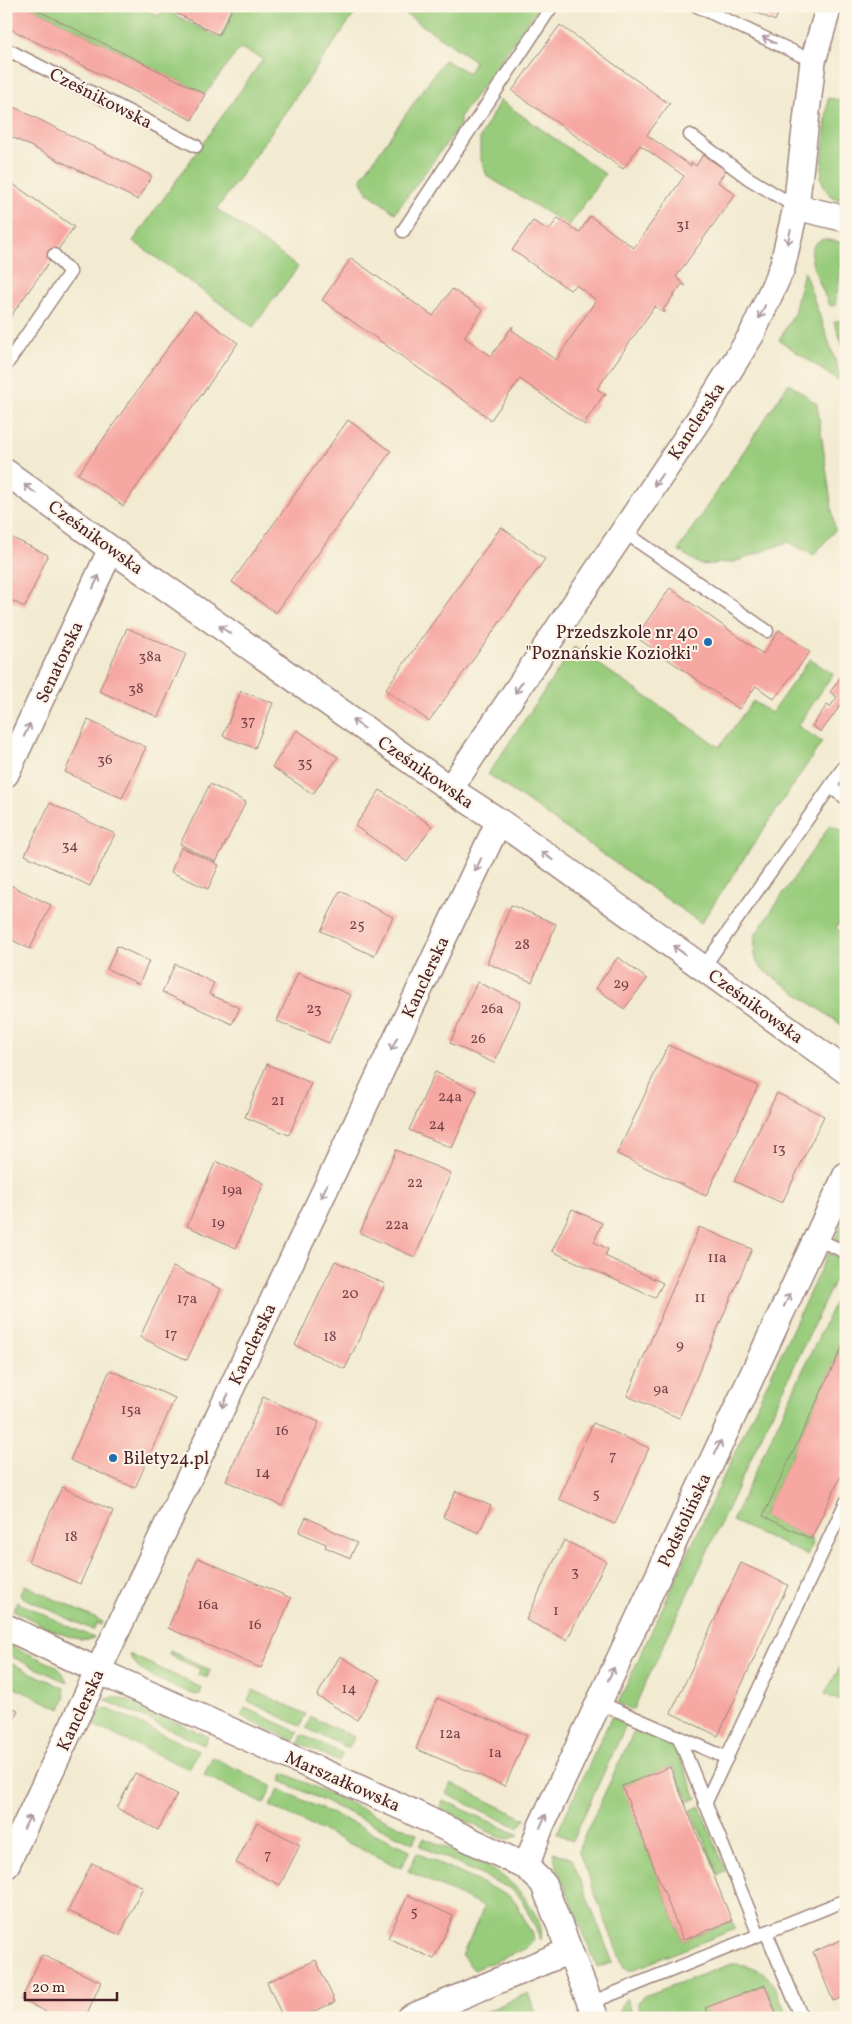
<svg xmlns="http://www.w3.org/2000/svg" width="852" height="2024" font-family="Vollkorn,serif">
<rect width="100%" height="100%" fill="#fcf5e5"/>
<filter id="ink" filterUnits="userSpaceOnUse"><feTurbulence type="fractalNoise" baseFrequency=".02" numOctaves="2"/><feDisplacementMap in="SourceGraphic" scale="10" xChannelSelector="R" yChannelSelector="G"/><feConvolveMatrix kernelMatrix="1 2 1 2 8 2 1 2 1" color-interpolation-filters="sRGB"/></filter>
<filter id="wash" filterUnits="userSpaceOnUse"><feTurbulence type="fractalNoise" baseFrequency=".0096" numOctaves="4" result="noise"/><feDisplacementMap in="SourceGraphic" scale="20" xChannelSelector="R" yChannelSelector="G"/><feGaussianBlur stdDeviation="1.12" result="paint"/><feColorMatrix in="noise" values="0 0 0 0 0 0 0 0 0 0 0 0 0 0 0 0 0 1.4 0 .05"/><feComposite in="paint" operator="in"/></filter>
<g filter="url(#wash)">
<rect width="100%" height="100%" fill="#f2ebd1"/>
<path fill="#98cc7c" stroke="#717654" d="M29,6h109l21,10 4,-7 57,29 16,-32h124l-143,203 81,58 -45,60 -120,-86 130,-182 -23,-11 -35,46z
M394,6h146l-80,111v8l-65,88 -28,-21 -6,-14 83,-118 25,13 6,-12z
M828,98l18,3v101c-17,-6 -19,-7 -25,-24z
M500,100l105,74 -36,52 -82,-50 -7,-19v-19z
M824,239l21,4 -10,63 -6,-1c-5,-12 -17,-37 -18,-49 0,-9 5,-15 13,-17z
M804,271l37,106 -4,3 -58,-40 15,-27z
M846,318v36l-12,-32z
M789,383l28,21 18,126 -21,25 -26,-13 -54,20 -33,3 -23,-15z
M574,647l145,100 34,-46 18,12 39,-54 23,15 -35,52 24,16 -121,181 -213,-149z
M830,825l16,8v80l-10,15 10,8v92l-84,-59c-9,-10 -8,-22 -7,-34z
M846,1215v29l-11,-5z
M828,1253l16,7 -211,450 -15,-7z
M841,1289l5,2v48l-83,177 48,23 2,5 -6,11 -75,-34z
M25,1585l78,37 -2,3 -4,-2 -4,7 -73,-34z
M17,1602l77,36c-19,8 -62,-19 -81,-28z
M6,1644l50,22 6,6 6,11 -62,-29z
M170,1651l40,19 -3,8 -9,-4 2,-5 -31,-14z
M129,1654l73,34 -2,6 -5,1c-22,-10 -56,-18 -66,-41z
M846,1656v48l-21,-10z
M6,1661l58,27 1,11 -4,10 -55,-25z
M253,1690l53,24 -6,12 -52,-25z
M113,1697l20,5 75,35 -4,8 -99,-45z
M106,1708l92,43 -9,18 -96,-44 8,-15z
M245,1708l53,24 -4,9 -53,-24z
M612,1716l15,7 -55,118 -15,-8z
M311,1717l43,20 -5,11 -43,-20z
M636,1727l38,17 23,54 -8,3 -16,-35 -51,20 61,154 49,-19 3,8 -103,41h-4l-5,-4 -44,-113 1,-8z
M302,1735l40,18 -3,9 -40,-19z
M212,1757l60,29 -8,18 -60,-29z
M284,1773l133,61 -4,9 -132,-62z
M451,1783l74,36 -3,5 -5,3 -71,-33z
M279,1789l131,61 -9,18 -131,-62z
M443,1800l76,35 -11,4 -6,-1 -63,-29z
M700,1806l26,65 -8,4 -27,-65z
M424,1838c42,19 90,32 111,76 5,9 8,16 6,26l-20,-42 -10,-9 -91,-43z
M553,1852l19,7 41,104 -16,4 -41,-102z
M417,1853l92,43 7,6 18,37 -9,10 -51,21 -12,-14 22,-49 -76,-36z
M731,1964c37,0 43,19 55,49l-2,5h-6l-13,-33 -59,23 3,10h-66l-6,-16 7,-6z
M528,1993l9,23 -5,2h-60z
M626,1998l8,20h-15l2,-12z"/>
<g id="blocks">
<path fill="#f6a7a2" d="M6,6h23l176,88 -13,26 -186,-93z
M172,6h61l-14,29 -49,-25z
M742,6h39l-6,15z
M560,25l108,78h2l-23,32 44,31v-4l5,4 7,-11 23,15 -8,12 17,12 -59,83 10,9 -4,-2 -19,26 2,1 -1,2 -9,-7 -58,83 9,6 -3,1 -18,26 2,1 -2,2 -65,-46 -30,42 -1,-3 -167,-118 29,-42 82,58 19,-27 31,21 -19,27 27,19 22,-30 -1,4 44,30 40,-60 -20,-15 -6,5 -58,-40 21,-29 16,9 9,-12 21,15 11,-17 44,32 50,-72 -44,-31 -17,24 -111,-78z
M6,103l146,73 -14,24 -132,-66z
M6,179l68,48 -68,96z
M845,262l1,1v26l-5,-1z
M194,311l44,32 -115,163 -46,-33h2z
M348,420l43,31 -115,162 -44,-31z
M501,527l44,32 -116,162 -44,-31z
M6,535l42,20 -23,52 -19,-9z
M670,588l93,66 16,-24 31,22 -36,47 -18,-13 -17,23 -103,-72z
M127,628l59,26 -28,63 -59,-26z
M842,675l4,2v21l-25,34 -9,-6 15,-21 3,2 7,-10 -7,-5z
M241,691l32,12 -18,45 -32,-12z
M88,720l58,27 -24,51 -57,-26z
M297,730l41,27 -25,37 -41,-27z
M210,784l36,18 -30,60 -36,-18z
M380,790l52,36 -25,36 -52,-36z
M50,803l65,31 -25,52 -65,-31z
M181,847l38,18 -11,24 -37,-17z
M10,885l41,20 -21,44 -24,-12v-44z
M340,891l53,26 -19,39 -53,-25z
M511,905l45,19 -24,58 -45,-19z
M117,946l32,15 -10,23 -32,-15z
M618,957l29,22 -23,30 -28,-21z
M175,964l39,19 -5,11 31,14 -8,16 -70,-32z
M298,973l53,22 -22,48 -52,-22z
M477,982l44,20 -27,61 -44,-20z
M668,1045l90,41 -52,110 -89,-42z
M267,1064l44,19 -22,52 -44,-18z
M435,1072l42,19 -25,57 -43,-18z
M777,1093l47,23 -42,87 -48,-22z
M396,1150l55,23 -36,84 -55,-24z
M216,1161l48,22 -28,65 -49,-22z
M572,1209l30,14 -8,19 14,7 -3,7 58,27 -8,15 -103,-47z
M699,1227l53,22 -73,169 -52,-22z
M335,1261l50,23 -40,85 -50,-24z
M173,1267l48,22 -34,71 -47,-23z
M846,1339v126l-35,74 -48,-23z
M110,1370l65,28 -40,90 -65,-28z
M263,1397l56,25 -37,84 -56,-25z
M593,1423l56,25 -34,76 -56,-25z
M62,1487l51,24 -33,73 -52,-23z
M456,1491l35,15 -12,27 -36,-16z
M306,1517l51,26 -7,15 -25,-11 1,-3 -27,-12z
M564,1540l42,21 -39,79 -41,-20z
M198,1558l93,40 -30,70 -93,-40z
M741,1563l47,22 -70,151 -47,-23z
M340,1656l40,24 -23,40 -40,-24z
M437,1698l90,37 -22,51 -89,-37z
M6,1705l12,5 -12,27z
M670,1767l62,154 -49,19 -61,-154z
M135,1773l42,21 -19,36 -41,-22z
M257,1822l43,23 -20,40 -44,-22z
M92,1863l51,24 -23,48 -52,-24z
M408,1895l45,21 -19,43 -46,-21z
M846,1938v58l-13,5 -20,-49z
M42,1955l59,27 -16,36h-25l-39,-18z
M316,1960l19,42 -36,16h-16l-16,-36z
M765,1985l13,33h-69l-4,-10z"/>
</g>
</g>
<g filter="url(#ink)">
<use href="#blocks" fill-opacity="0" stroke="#9e857e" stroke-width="1"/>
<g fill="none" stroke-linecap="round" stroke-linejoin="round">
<g stroke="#9e857e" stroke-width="15">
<path id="lane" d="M697,6l116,55
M6,49l190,97
M690,135l58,43 48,29
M403,231l149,-225
M6,365l64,-93 -16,-17
M623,531l144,100
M830,787l16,11
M703,968l143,-204
M816,1239l30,13
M598,1702l129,56
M679,1738l80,197
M705,1804l141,-302
M766,1932l36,86
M590,2003l256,-103"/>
</g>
<g stroke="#9e857e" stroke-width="28">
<path id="street" d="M796,207l50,12
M6,472l105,77 339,240 49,32 347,250
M6,774l105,-225
M450,789l257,-382 45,-73 30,-66 14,-61 17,-146 16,-55
M6,1627l92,44 308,138 120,58 17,16 53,135
M6,1866l493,-1045
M526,1867l15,-41 305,-651
M409,2018l160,-67"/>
</g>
<use href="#lane" stroke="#fff" stroke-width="12"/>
<use href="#street" stroke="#fff" stroke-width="25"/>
</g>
<defs><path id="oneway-shaft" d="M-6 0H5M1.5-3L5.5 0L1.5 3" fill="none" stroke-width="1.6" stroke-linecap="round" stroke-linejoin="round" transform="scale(1.25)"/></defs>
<g stroke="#ae9aa0">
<use href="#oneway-shaft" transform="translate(769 40) rotate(-155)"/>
<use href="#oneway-shaft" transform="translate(789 237) rotate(103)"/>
<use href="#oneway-shaft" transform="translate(762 312) rotate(114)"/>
<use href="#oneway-shaft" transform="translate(658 480) rotate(124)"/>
<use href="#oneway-shaft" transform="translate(30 489) rotate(-143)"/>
<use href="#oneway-shaft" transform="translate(96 582) rotate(-65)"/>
<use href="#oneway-shaft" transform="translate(225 630) rotate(-145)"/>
<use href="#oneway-shaft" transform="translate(519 687) rotate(124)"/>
<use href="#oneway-shaft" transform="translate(358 724) rotate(-145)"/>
<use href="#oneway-shaft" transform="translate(27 730) rotate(-65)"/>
<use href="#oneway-shaft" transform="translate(547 856) rotate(-144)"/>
<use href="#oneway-shaft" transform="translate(478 865) rotate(115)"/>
<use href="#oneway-shaft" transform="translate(679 950) rotate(-144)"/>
<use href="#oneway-shaft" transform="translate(394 1044) rotate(115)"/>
<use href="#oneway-shaft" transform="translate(324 1191) rotate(115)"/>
<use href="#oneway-shaft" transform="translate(787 1300) rotate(-65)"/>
<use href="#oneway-shaft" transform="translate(225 1401) rotate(115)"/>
<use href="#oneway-shaft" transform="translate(718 1447) rotate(-65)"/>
<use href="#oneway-shaft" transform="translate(611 1674) rotate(-65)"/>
<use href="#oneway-shaft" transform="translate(543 1821) rotate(-66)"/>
<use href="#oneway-shaft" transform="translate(27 1822) rotate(-65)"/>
</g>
</g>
<g fill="#1f6fb2" stroke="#fcf5e5" stroke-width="2">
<circle cx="708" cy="642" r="5"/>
<circle cx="113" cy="1458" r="5"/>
</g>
<g text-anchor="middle" stroke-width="4" stroke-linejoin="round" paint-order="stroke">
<g font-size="15" fill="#754149">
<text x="683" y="229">31</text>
<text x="150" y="661">38a</text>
<text x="136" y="693">38</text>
<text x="248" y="725">37</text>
<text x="105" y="764">36</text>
<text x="305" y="767">35</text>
<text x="70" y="850">34</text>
<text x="357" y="929">25</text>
<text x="522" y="949">28</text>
<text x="621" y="988">29</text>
<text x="314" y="1013">23</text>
<text x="492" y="1013">26a</text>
<text x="478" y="1043">26</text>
<text x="450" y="1101">24a</text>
<text x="278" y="1105">21</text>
<text x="437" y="1129">24</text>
<text x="779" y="1153">13</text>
<text x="415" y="1187">22</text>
<text x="232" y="1194">19a</text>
<text x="218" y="1227">19</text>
<text x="397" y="1229">22a</text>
<text x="717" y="1262">11a</text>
<text x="350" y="1298">20</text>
<text x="700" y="1302">11</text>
<text x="187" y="1303">17a</text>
<text x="171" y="1338">17</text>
<text x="330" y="1341">18</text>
<text x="680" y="1349">9</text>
<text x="661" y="1393">9a</text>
<text x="131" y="1414">15a</text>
<text x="282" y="1435">16</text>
<text x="613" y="1460">7</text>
<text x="263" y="1477">14</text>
<text x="596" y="1498">5</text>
<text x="71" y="1541">18</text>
<text x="575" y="1576">3</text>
<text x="208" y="1609">16a</text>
<text x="556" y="1615">1</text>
<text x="255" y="1629">16</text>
<text x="349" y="1693">14</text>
<text x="450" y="1738">12a</text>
<text x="495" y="1757">1a</text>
<text x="268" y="1859">7</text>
<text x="414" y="1916">5</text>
</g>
<g font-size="18" fill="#4a1f2b" stroke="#fcf5e5">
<text transform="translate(101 98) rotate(27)" y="6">Cześnikowska</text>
<text transform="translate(696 421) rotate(-57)" y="6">Kanclerska</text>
<text transform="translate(96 537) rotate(36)" y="6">Cześnikowska</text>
<text transform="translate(59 662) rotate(-65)" y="6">Senatorska</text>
<text transform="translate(426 772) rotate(35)" y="6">Cześnikowska</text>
<text transform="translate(425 977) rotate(-65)" y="6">Kanclerska</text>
<text transform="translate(756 1006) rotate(36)" y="6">Cześnikowska</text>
<text transform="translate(252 1344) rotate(-65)" y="6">Kanclerska</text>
<text transform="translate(684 1520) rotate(-65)" y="6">Podstolińska</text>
<text transform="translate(80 1710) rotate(-65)" y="6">Kanclerska</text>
<text transform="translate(343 1781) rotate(24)" y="6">Marszałkowska</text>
</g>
<g font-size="18" fill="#4a1f2b" stroke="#fcf5e5" text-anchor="end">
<text x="698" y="638">Przedszkole nr 40<tspan x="698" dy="21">"Poznańskie Koziołki"</tspan></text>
<text x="123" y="1464" text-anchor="start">Bilety24.pl</text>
</g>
</g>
<rect width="852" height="2024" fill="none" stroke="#fcf5e5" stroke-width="25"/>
<path d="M25 1992v8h92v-8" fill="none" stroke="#4a1f2b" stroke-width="2.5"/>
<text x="32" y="1992" font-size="15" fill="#4a1f2b" stroke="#fcf5e5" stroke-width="4" paint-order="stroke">20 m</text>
</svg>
